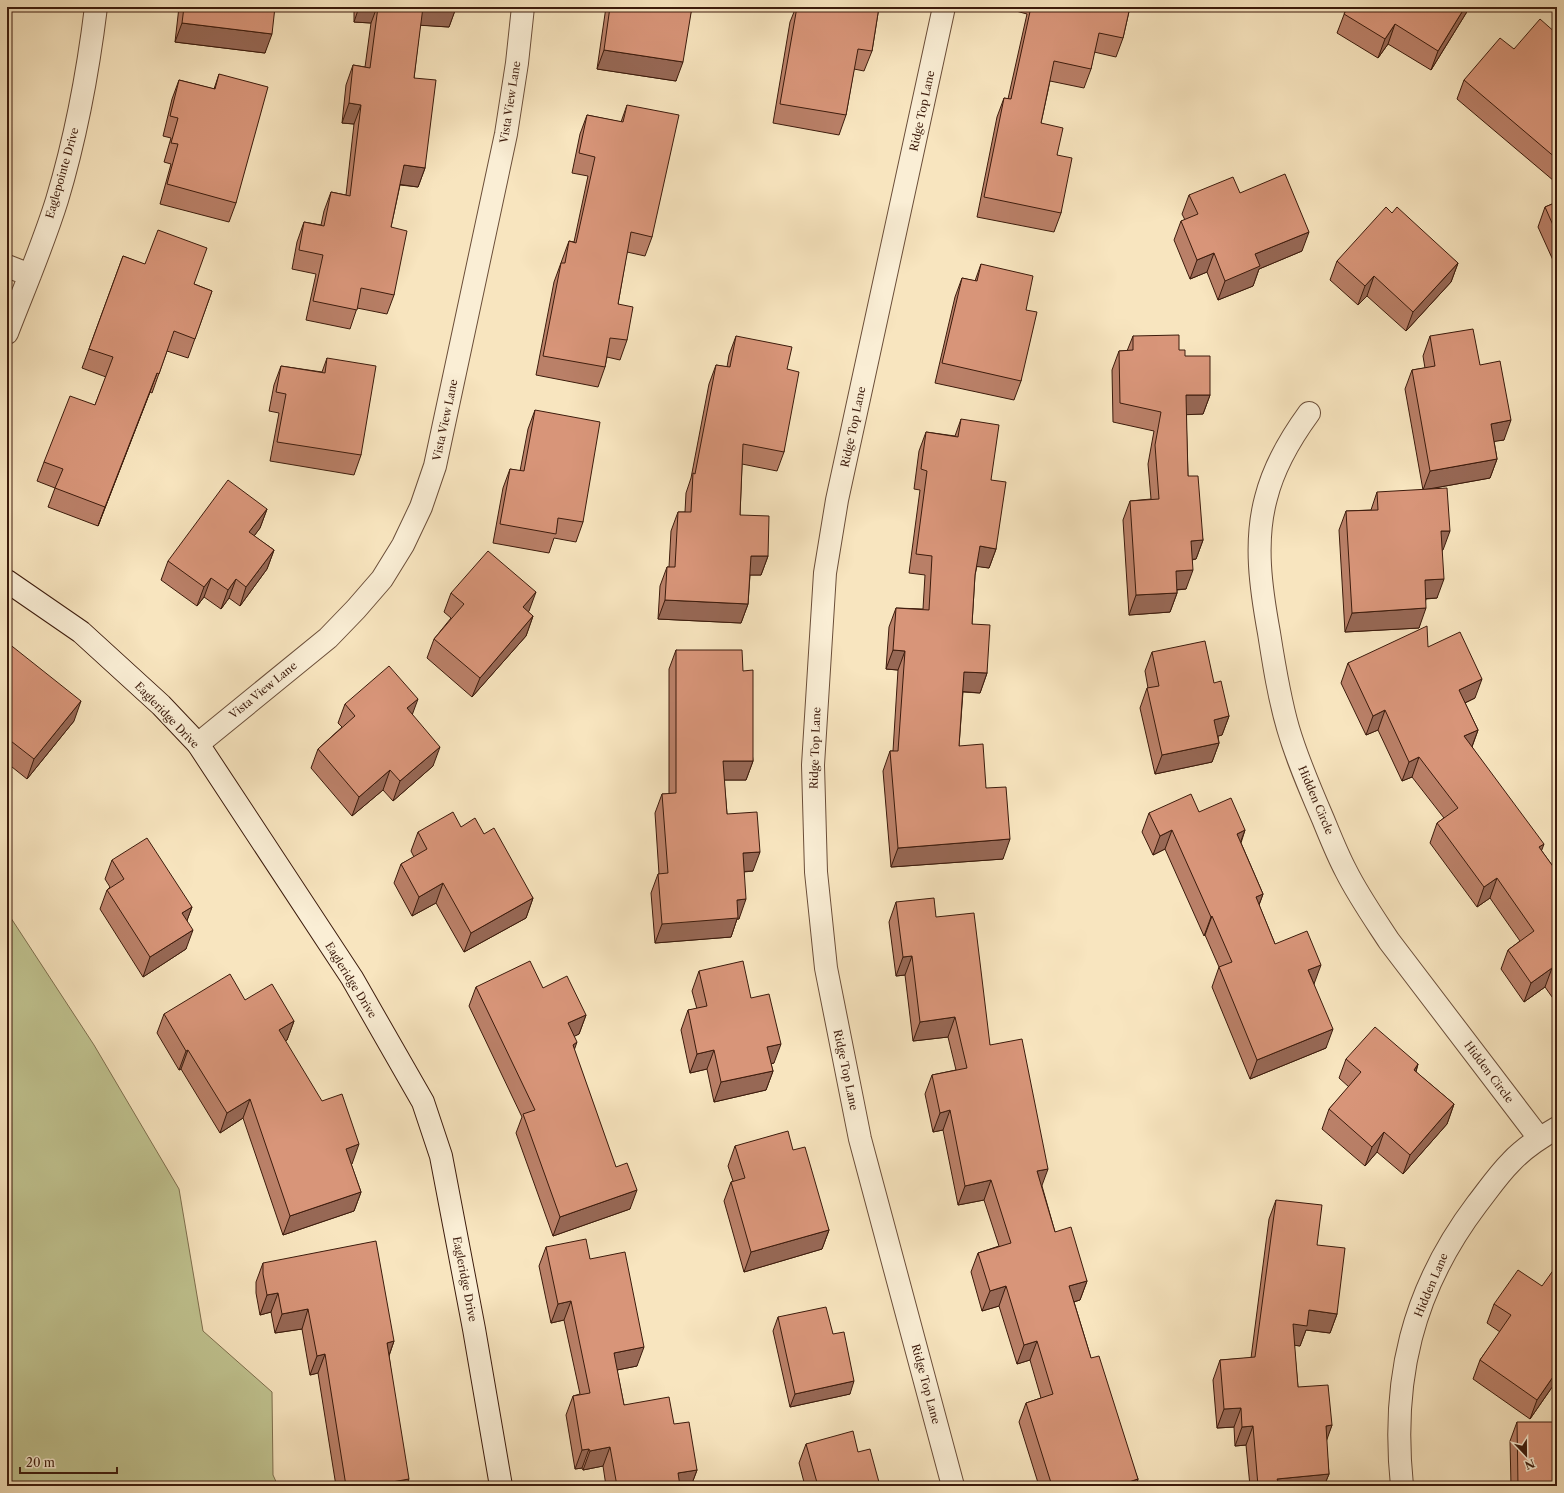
<svg xmlns="http://www.w3.org/2000/svg" width="1564" height="1493" font-family="'Libre Caslon Text',serif">
<rect width="100%" height="100%" fill="#f8e5bf"/>
<filter id="stains"><feTurbulence type="fractalNoise" baseFrequency=".005" numOctaves="4"/><feColorMatrix values="0 0 0 0 .2 0 0 0 0 .09 0 0 0 0 .02 0 0 0 .5 -.17"/></filter>
<radialGradient id="worn" r=".72"><stop offset=".6" stop-color="#630" stop-opacity="0"/><stop offset="1" stop-color="#630" stop-opacity=".3"/></radialGradient>
<path fill="#c0c390" stroke="#7e6f4e" d="M7,912l87,133 85,144 24,142 69,61 1,83 5,11h-271z"/>
<g fill="none" stroke-linecap="round" stroke-linejoin="round">
<g stroke="#6b4e39" stroke-width="24">
<path id="minor" d="M944,7l-107,493 -12,73 -12,192 3,107 10,96 34,171 93,347
M7,266l23,9
M7,333c17,-44 36,-88 50,-133 19,-63 31,-128 39,-193
M1309,413c-19,26 -35,53 -43,85 -12,44 -5,91 3,135 5,32 10,64 19,95 9,31 22,61 35,91 7,17 14,35 23,52 12,24 28,47 43,70l150,197
M198,744l130,-106 28,-29 26,-30 21,-34 18,-38 14,-41 71,-332 11,-71 6,-56
M1402,1486c-11,-106 10,-196 75,-282 11,-14 21,-29 34,-42 13,-14 30,-25 46,-34"/>
</g>
<g stroke="#3c1b0c" stroke-width="24">
<path id="secondary" d="M7,581l74,51 80,73 37,39 154,234 71,124 18,54 33,173 27,157"/>
</g>
<use href="#minor" stroke="#faeed5" stroke-width="22"/>
<use href="#secondary" stroke="#faeed5" stroke-width="22"/>
</g>
<path fill="#ba8068" stroke="#3c1b0c" d="M179,7h96l-10,46 -90,-11z
M354,7h102l-7,20 -29,-2 -6,53 11,90 -7,19 -18,-2 -9,42 3,68 -7,19 -30,-6 -7,21 -44,-9 10,-46 -24,-5 5,-27 7,-20 17,3 3,-14 7,-19 15,3 8,-71 -12,-1 4,-38 7,-20 12,2 6,-44 -17,-1z
M606,7h86l-16,74 -79,-12z
M796,7h26l15,3 1,-3h41l-7,44 -8,20 -10,-2 -8,46 -7,20 -66,-12 17,-101z
M1017,7h113l-7,31 -7,19 -22,-5 -3,17 -7,19 -34,-7 -9,42 16,32 4,58 -7,19 -77,-15 20,-100 7,-19 4,1 19,-85 -11,-3z
M1337,7h132l-1,3 -37,60 -43,-26 -10,14 -41,-25 8,-21z
M1557,34v143l-3,4 -97,-82 7,-19 50,-31z
M219,74l17,129 -7,19 -69,-18 11,-40 -7,-2 7,-24 -8,-2 9,-37 7,-19 35,9z
M627,105l25,132 -7,19 -18,-4 -9,52 9,36 -7,20 -13,-3 -2,10 -7,20 -62,-12 18,-93 15,-41 5,1 14,-66 -16,-3 8,-39 7,-19 34,7z
M1240,193l62,58 -43,18 -6,17 -35,14 -11,-28 -17,7 -16,-39 7,-19 4,-1 -3,-6 7,-19z
M1557,202v67l-19,-42 7,-20z
M1392,213l66,50 -7,19 -45,49 -39,-35 -9,9 -28,-25 7,-19z
M123,256l89,35 -24,67 -21,-7 -15,42 -2,-1 -52,134 -50,-19 7,-19 -18,-7 7,-19 51,-57 11,-28 -24,-9z
M981,264l45,46 -5,71 -7,19 -79,-17 20,-86 7,-19 13,3z
M736,336l51,33 -3,83 -7,19 -35,-7 -2,51 28,41 -7,19h-11l-2,29 -7,19 -83,-4 2,-33 7,-19h2l2,-36 7,-19h7l1,-19 5,-15 18,-94 7,-19 11,2 2,-12z
M1133,336l46,14 6,6 25,39 -7,19h-17l2,62 15,64 -7,19 -4,1 -6,29 -9,1v3l-7,19 -41,3 -6,-95 7,-19 21,-2 -3,-35 6,-33 -41,-9 -1,-52 7,-19h8z
M1430,336l50,29 24,75 -10,1 3,18 -7,19 -67,12 -18,-101 7,-19 13,-2 -2,-12z
M327,358l34,97 -7,20 -84,-14 9,-48 -10,-2 5,-26 7,-19 41,6z
M535,410l48,112 -7,20 -22,-4 -5,15 -56,-10 10,-55 7,-19 10,2 8,-42z
M961,419l30,61 5,69 -7,19 -12,-2 -2,9 -3,49 15,49 -7,20 -17,-1 -4,54 27,42 17,71 -112,8 -8,-96 7,-20h3l5,-81 -12,-1 3,-42 7,-19 27,1 2,-34 -16,-2 11,-83 -6,-1 5,-38 7,-19 29,4z
M1377,492l66,58h-1l-5,48 -11,1 -7,29 -74,4 -6,-102 7,-19 25,-1z
M267,509l-7,19 -6,8 20,14 -7,19 -27,37 -11,-8 -8,11 -17,-12 -7,9 -36,-26 7,-19z
M451,593l78,18 -1,1 5,4 -7,20 -54,61 -45,-39 7,-19 17,-21 -7,-6z
M7,645l67,76 -47,58 -20,-16z
M1428,647l47,51 -10,5 13,27 -6,17 69,103 16,22v132l-12,-17 -21,15 -23,-33 7,-19 12,-9 -30,-43 -13,9 -47,-64 7,-20 7,-5 -32,-41 -10,4 -24,-51 -12,5 -25,-52 7,-20z
M676,650l67,21 10,90 -7,19h-22l3,34 26,57 -9,1 -5,47h-2l-6,18 -76,6 -4,-50 7,-19h1l-4,-61 7,-19h7v-125z
M1152,652l62,31 15,33 -7,19 -4,1 1,7 -7,19 -57,12 -15,-66 7,-20h1l-3,-17z
M345,704l67,11 21,51 -40,35 -10,-11 -31,26 -41,-48 7,-19 24,-22 -4,-4z
M1199,812l46,18 -4,13 22,51 -4,11 16,39 39,40 12,64 -76,31 -38,-92 7,-20 -14,-32 -1,1 -39,-87 -12,6 -11,-23 7,-19z
M461,827l23,7 49,64 -7,20 -62,34 -28,-49 -24,13 -18,-33 7,-19 13,-7 -3,-6 7,-19z
M112,860l80,47 -5,13 -1,29 -43,28 -43,-68 7,-19 3,-3 -5,-8z
M896,902l40,15 54,128 52,141 13,46 32,49 -7,19 -6,2 17,56 47,121 -2,7h-97l-20,-64 7,-19 15,-5 -11,-38 -13,4 -18,-58 -17,5 -11,-39 7,-19 21,-7 -15,-46 -26,5 -15,-75 -10,2 -8,-38 7,-19 24,-5 -8,-33 -35,4 -8,-66 -9,1 -7,-54z
M699,971l52,27 23,65 -3,1 2,7 -7,19 -52,12 -7,-33 -17,4 -9,-43 7,-20 9,-1 -5,-18z
M476,987l67,1 43,27 -7,19 -5,2v14l56,159 -77,27 -37,-103 6,-16 -53,-111z
M245,1000l49,21 -7,19 -2,1 67,123h-1l10,28 -7,19 -71,24 -40,-117 -23,15 -39,-64 -2,1 -22,-37 7,-19z
M1346,1059l72,5 -2,8 38,32 -7,20 -44,50 -26,-22 -12,14 -43,-37 7,-20 20,-22 -10,-9z
M735,1146l58,4 36,80 -7,19 -78,23 -20,-71 7,-19 2,-1 -5,-15z
M1276,1200l41,45 20,69 -7,19 -24,-3 -6,16 -6,-1 4,42 34,38 -6,15 3,34 -5,12h-74l-4,-41 -11,1 -1,-19 -17,1 -4,-48 7,-20 31,-2 18,-139z
M546,1247l44,12 47,107 -20,4 7,35 50,19 23,46 -6,16h-85l-3,-20 -20,4 -1,-2 -7,1 -9,-54 7,-19 7,-2 -16,-74 -13,3 -12,-57z
M263,1263l131,78 -5,15 17,130h-70l-18,-113 -8,2 -8,-46 -27,4 -4,-21 -11,3 -4,-22v-11z
M1542,1286l15,94 -27,39 -57,-40 7,-19 20,-28 -13,-9 7,-19z
M778,1317l55,17 17,60 -60,13 -17,-76z
M1517,1422l40,64h-46l-1,-45z
M806,1444l52,8 22,34h-75l-6,-23z"/>
<path fill="#976855" stroke="#3c1b0c" d="M359,7h18l-6,16 -17,-1z
M422,7h21l13,1 -7,19 -33,-2z
M1465,7h4l-1,3 -37,60 7,-19z
M182,23l90,11 -7,19 -90,-11z
M1395,24l-7,20 -10,14 7,-19z
M604,50l79,12 -7,19 -79,-12z
M349,103l12,2 -7,19 -12,-1z
M404,165l21,3 -7,19 -21,-3z
M1557,172v5l-3,4z
M1309,232l-7,19 -43,18 -6,17 -35,14 7,-19 30,-27z
M1214,253l-7,19 -17,7 7,-19z
M1458,263l-7,19 -45,49 7,-19z
M1374,276l-7,20 -9,9 7,-19z
M157,373l-7,19 -52,134 7,-19z
M1186,395h24l-7,19 -24,1z
M1511,420l-7,20 -20,3 7,-19z
M1497,459l-7,19 -67,12 7,-19z
M267,509l-7,19 -18,24 7,-20z
M1441,531h9l-7,19 -9,1z
M1203,540l-7,19 -12,1 7,-19z
M980,546l16,3 -7,19 -16,-2z
M274,550l-7,19 -27,37 6,-19z
M751,556h17l-7,19h-17z
M1193,570l-7,19 -17,1 7,-19z
M211,578l-7,19 -7,9 7,-19z
M236,579l-7,19 -8,11 7,-19z
M1444,579l-7,19 -19,1 7,-19z
M536,592l-7,19 -13,15 7,-19z
M1177,593l-7,19 -41,3 7,-20z
M665,600l83,4 -7,19 -83,-4z
M1426,608l-7,20 -74,4 7,-19z
M533,616l-7,20 -54,61 8,-19z
M893,650l12,1 -7,19 -12,-1z
M964,672l23,1 -7,20 -23,-2z
M1482,679l-7,19 -23,11 7,-19z
M418,699l-7,19 -4,-10z
M81,701l-7,20 -47,58 7,-20z
M1385,710l-7,20 -12,5 7,-19z
M1229,716l-7,19 -15,4 7,-19z
M1478,730l-7,19 -7,-13z
M1219,743l-7,19 -57,12 7,-19z
M440,747l-7,19 -40,35 7,-20z
M1419,757l-7,20 -10,4 7,-19z
M723,761h30l-7,19h-30z
M390,770l-7,20 -31,26 7,-19z
M11,804l-4,10v-8z
M1172,830l-7,19 -12,6 7,-19z
M1245,830l-7,19 -1,-15z
M1010,839l-7,20 -112,8 7,-19z
M1544,844l-7,19 2,-16z
M760,852l-7,19 -17,1 7,-19z
M1497,878l-7,20 -13,9 7,-20z
M443,883l-7,20 -24,13 7,-19z
M1263,894l-7,19v-16z
M533,898l-7,20 -62,34 7,-19z
M746,899l-7,20h-2l-6,18 -76,6 7,-19 75,-24z
M192,907l-7,19 -3,-13z
M1212,916l-7,19 -1,1 7,-19z
M193,930l-7,19 -43,28 7,-20z
M912,956l-7,19 -9,1 7,-19z
M1321,965l-7,19 -6,-14z
M1552,968l-7,19 -21,15 7,-19z
M586,1015l-7,19 -18,9 7,-20z
M955,1017l-7,20 -35,4 7,-19z
M294,1021l-7,19 -15,9 7,-19z
M1333,1029l-7,19 -76,31 7,-19z
M577,1042l-7,20 3,-17z
M781,1044l-7,19 -14,3 7,-19z
M188,1050l-7,19 -2,1 7,-19z
M714,1050l-7,19 -17,4 7,-19z
M1418,1064l-6,20 2,-14z
M773,1071l-7,19 -52,12 7,-20z
M250,1099l-7,19 -23,15 7,-20z
M1454,1104l-7,20 -44,50 7,-19z
M950,1110l-7,20 -10,2 7,-19z
M1384,1132l-7,20 -12,14 7,-19z
M359,1144l-7,20 -13,4 7,-19z
M1048,1169l-7,19 -4,-17z
M991,1180l-7,20 -26,5 7,-19z
M637,1190l-7,19 -77,27 7,-19z
M361,1192l-7,19 -71,24 7,-19z
M829,1230l-7,19 -78,23 7,-20z
M1087,1281l-7,19 -18,5 7,-19z
M1006,1286l-7,20 -17,5 8,-20z
M278,1293l-7,19 -11,3 7,-20z
M571,1301l-7,19 -13,3 7,-19z
M308,1309l-6,20 -27,4 7,-19z
M1309,1310l28,4 -7,19 -24,-3 -6,16 -14,-2 7,-20z
M394,1341l-7,20v-18z
M1037,1341l-7,19 -13,4 7,-19z
M644,1347l-7,19 -30,6 7,-19z
M325,1354l-7,19 -8,2 7,-19z
M1557,1371v9l-27,39 7,-19z
M854,1381l-4,13 -60,13 5,-13z
M1241,1408l-7,19 -17,1 7,-19z
M1332,1425l-7,20 1,-19z
M1253,1426l-7,19 -11,1 7,-19z
M610,1447l-7,19 -20,4 7,-19z
M589,1449l-7,19 -7,1 7,-19z
M697,1470l-6,16h-18l5,-13z
M1329,1474l-5,12h-49l2,-7z
M409,1479l-3,7h-37z
M1138,1479l-2,7h-20z"/>
<path fill="#d89579" stroke="#3c1b0c" d="M184,7h91l-3,27 -90,-11z
M378,7h45l-9,71 22,2 -11,88 -21,-3 -13,62 16,4 -13,64 -33,-7 -4,22 -44,-9 10,-46 -24,-5 5,-28 20,4 7,-34 19,4 11,-91 -12,-2 4,-38 17,3z
M610,7h82l-9,55 -79,-12z
M797,7h25l18,3v-3h39l-7,44 -14,-2 -12,66 -66,-11z
M1031,7h99l-7,31 -24,-5 -8,36 -37,-8 -13,62 22,5 -6,27 15,3 -11,55 -77,-16 20,-99 7,1z
M1348,7h117l-27,44 -43,-27 -10,15 -41,-25z
M1540,19l17,15v125l-93,-79 36,-42 14,11z
M219,74l49,13 -32,116 -69,-19 11,-40 -7,-1 7,-25 -8,-2 9,-36 36,9z
M627,105l52,10 -27,122 -21,-5 -13,72 15,3 -6,33 -17,-2 -5,29 -62,-11 18,-93h4l4,-22 7,2 19,-86 -16,-4 8,-38 36,7z
M1285,174l24,58 -54,22 5,12 -35,15 -11,-28 -17,7 -16,-39 17,-7 -9,-19 44,-18 7,16z
M1557,202v32l-12,-27z
M1386,207l6,6 5,-6 61,56 -45,49 -39,-36 -9,10 -28,-25z
M158,230l49,18 -13,36 18,7 -17,48 -21,-8 -15,43 -2,-1 -52,134 -50,-19 8,-19 -19,-7 26,-66 25,9 18,-48 -24,-8 34,-93 22,8z
M981,264l52,12 -7,34 11,2 -16,69 -79,-18 20,-85 15,3z
M1473,329l7,36 20,-4 11,59 -20,4 6,35 -67,12 -18,-101 23,-4 -5,-30z
M1179,335v15h6v6h25v39h-24l2,81h10l5,64 -12,1 2,29 -17,1 1,22 -41,2 -6,-94 29,-2 -4,-54 6,-33 -41,-9 -1,-52 14,-1v-14z
M736,336l56,11 -5,22 12,3 -15,80 -41,-8 -3,71 29,1 -1,40h-17l-3,48 -83,-4 2,-33h8l3,-55h13l2,-39 2,1 21,-109 14,2z
M327,358l49,8 -15,89 -84,-13 9,-48 -10,-2 5,-26 44,7z
M535,410l65,12 -17,100 -25,-4 -2,16 -56,-10 10,-55 14,2z
M961,419l38,6 -8,55 15,2 -10,67 -16,-3 -5,29 -3,49 18,1 -3,48 -23,-1 -5,74 24,-2 3,44 20,-1 4,52 -112,9 -8,-97h8l7,-100 -12,-1 3,-42 33,2 3,-54 -16,-2 11,-83 -6,-2 5,-37 32,5z
M228,480l39,29 -18,23 25,18 -28,37 -10,-8 -8,11 -17,-12 -7,9 -36,-26z
M1447,488l3,43h-9l3,48 -19,1 1,28 -74,5 -6,-102 32,-1 -1,-18z
M488,551l48,41 -13,15 10,9 -53,62 -46,-39 30,-35 -13,-11z
M1427,626l1,21 32,-15 22,47 -23,11 19,40 -14,6 80,108 -5,3 18,25v103l-5,-7 -21,15 -23,-33 26,-19 -37,-53 -13,9 -47,-64 21,-15 -39,-51 -10,5 -24,-52 -12,6 -25,-53z
M1205,641l9,42 7,-2 8,35 -15,4 5,23 -57,12 -15,-67 12,-2 -7,-34z
M8,643l73,58 -47,58 -27,-21v-93z
M676,650h66l1,21 10,-1v91h-30l4,53 30,-2 3,40 -17,1 3,46 -9,1 1,18 -76,6 -4,-50 10,-1 -6,-79 14,-1z
M389,666l29,33 -11,9 33,39 -40,34 -10,-11 -31,27 -41,-48 37,-33 -10,-12z
M1191,794l8,18 32,-14 14,32 -8,4 26,60 -7,3 19,47 32,-13 14,34 -13,5 25,59 -76,31 -38,-93 13,-5 -20,-46 -1,1 -39,-87 -12,6 -11,-23z
M7,798l4,6 -4,2z
M453,812l8,15 14,-9 9,16 10,-6 39,70 -62,35 -28,-50 -24,14 -18,-33 26,-15 -9,-17z
M147,838l45,69 -10,6 11,17 -43,27 -43,-67 17,-11 -12,-19z
M934,898l2,19 38,-4 16,132 32,-6 26,130 -11,2 18,61 16,-5 16,54 -18,5 22,72 8,-2 39,123 -22,7h-64l-26,-83 27,-9 -16,-53 -13,4 -18,-59 -16,5 -12,-38 33,-10 -20,-63 -26,6 -15,-76 -10,3 -8,-38 35,-7 -12,-51 -35,5 -8,-66 -9,1 -7,-55z
M530,961l13,27 24,-12 19,39 -18,8 9,19 -4,3 43,122 11,-4 10,27 -77,27 -37,-103 12,-4 -59,-123z
M743,961l8,37 18,-4 12,50 -14,3 6,24 -52,11 -7,-32 -17,4 -9,-44 19,-4 -8,-35z
M230,974l15,26 27,-16 22,37 -15,9 43,71 20,-7 17,50 -13,5 15,43 -71,24 -40,-117 -23,14 -39,-63 -2,1 -22,-37z
M1375,1027l43,37 -4,6 40,34 -44,51 -26,-23 -12,15 -43,-38 32,-37 -15,-13z
M788,1131l5,19 12,-3 24,83 -78,22 -20,-70 14,-4 -10,-32z
M1276,1200l46,5 -5,40 28,3 -8,66 -28,-4 -2,16 -14,-2 5,63 30,-2 4,40 -6,1 3,48 -52,5 3,7h-22l-5,-60 -11,1 -1,-19 -17,1 -4,-49 35,-3z
M586,1239l4,20 35,-7 19,95 -30,6 10,52 45,-8 5,27 15,-2 8,48 -19,3 2,13h-63l-7,-39 -20,4 -1,-2 -7,1 -9,-54 17,-3 -19,-92 -13,3 -12,-57z
M376,1241l18,100 -7,2 22,136 -40,7h-23l-21,-132 -8,2 -9,-47 -26,5 -4,-21 -11,2 -4,-21v-11z
M1557,1265v106l-20,29 -57,-40 31,-45 -17,-11 24,-34 24,16z
M826,1307l7,27 11,-2 10,49 -59,13 -17,-77z
M1517,1422h40v64h-39z
M853,1431l5,21 12,-3 10,37h-62l-12,-42z"/>
<g text-anchor="middle" stroke-width="3" stroke-linejoin="round" paint-order="stroke">
<g font-size="11" fill="#3c1b0c" stroke="#faeed5">
<text transform="translate(510 102) rotate(-81)" y="4">Vista View Lane</text>
<text transform="translate(922 111) rotate(-78)" y="4">Ridge Top Lane</text>
<text transform="translate(62 173) rotate(-74)" y="4">Eaglepointe Drive</text>
<text transform="translate(445 420) rotate(-78)" y="4">Vista View Lane</text>
<text transform="translate(853 427) rotate(-78)" y="4">Ridge Top Lane</text>
<text transform="translate(263 690) rotate(-39)" y="4">Vista View Lane</text>
<text transform="translate(167 715) rotate(46)" y="4">Eagleridge Drive</text>
<text transform="translate(815 748) rotate(-88)" y="4">Ridge Top Lane</text>
<text transform="translate(1316 800) rotate(67)" y="4">Hidden Circle</text>
<text transform="translate(351 980) rotate(58)" y="4">Eagleridge Drive</text>
<text transform="translate(846 1070) rotate(78)" y="4">Ridge Top Lane</text>
<text transform="translate(1489 1072) rotate(53)" y="4">Hidden Circle</text>
<text transform="translate(465 1279) rotate(79)" y="4">Eagleridge Drive</text>
<text transform="translate(1431 1285) rotate(-67)" y="4">Hidden Lane</text>
<text transform="translate(926 1384) rotate(75)" y="4">Ridge Top Lane</text>
</g>
</g>
<rect width="1564" height="1493" fill="none" stroke="#f8e5bf" stroke-width="24"/>
<rect x="8" y="8" width="1548" height="1477" fill="none" stroke="#3c1b0c" stroke-width="2"/>
<rect x="12" y="12" width="1540" height="1469" fill="none" stroke="#3c1b0c"/>
<g transform="translate(1526 1455) rotate(158)" stroke="#faeed5" stroke-width="3" paint-order="stroke">
<path d="M0-3L7 15L0 10L-7 15Z" fill="#3c1b0c"/>
<text y="-6" font-size="11" font-weight="bold" text-anchor="middle" fill="#3c1b0c">N</text>
</g>
<path d="M20 1467v6h97v-6" fill="none" stroke="#3c1b0c" stroke-width="2"/>
<text x="26" y="1467" font-size="12" fill="#3c1b0c" stroke="#faeed5" stroke-width="3" paint-order="stroke">20 m</text>
<rect width="100%" height="100%" filter="url(#stains)"/>
<rect width="100%" height="100%" fill="url(#worn)"/>
</svg>
